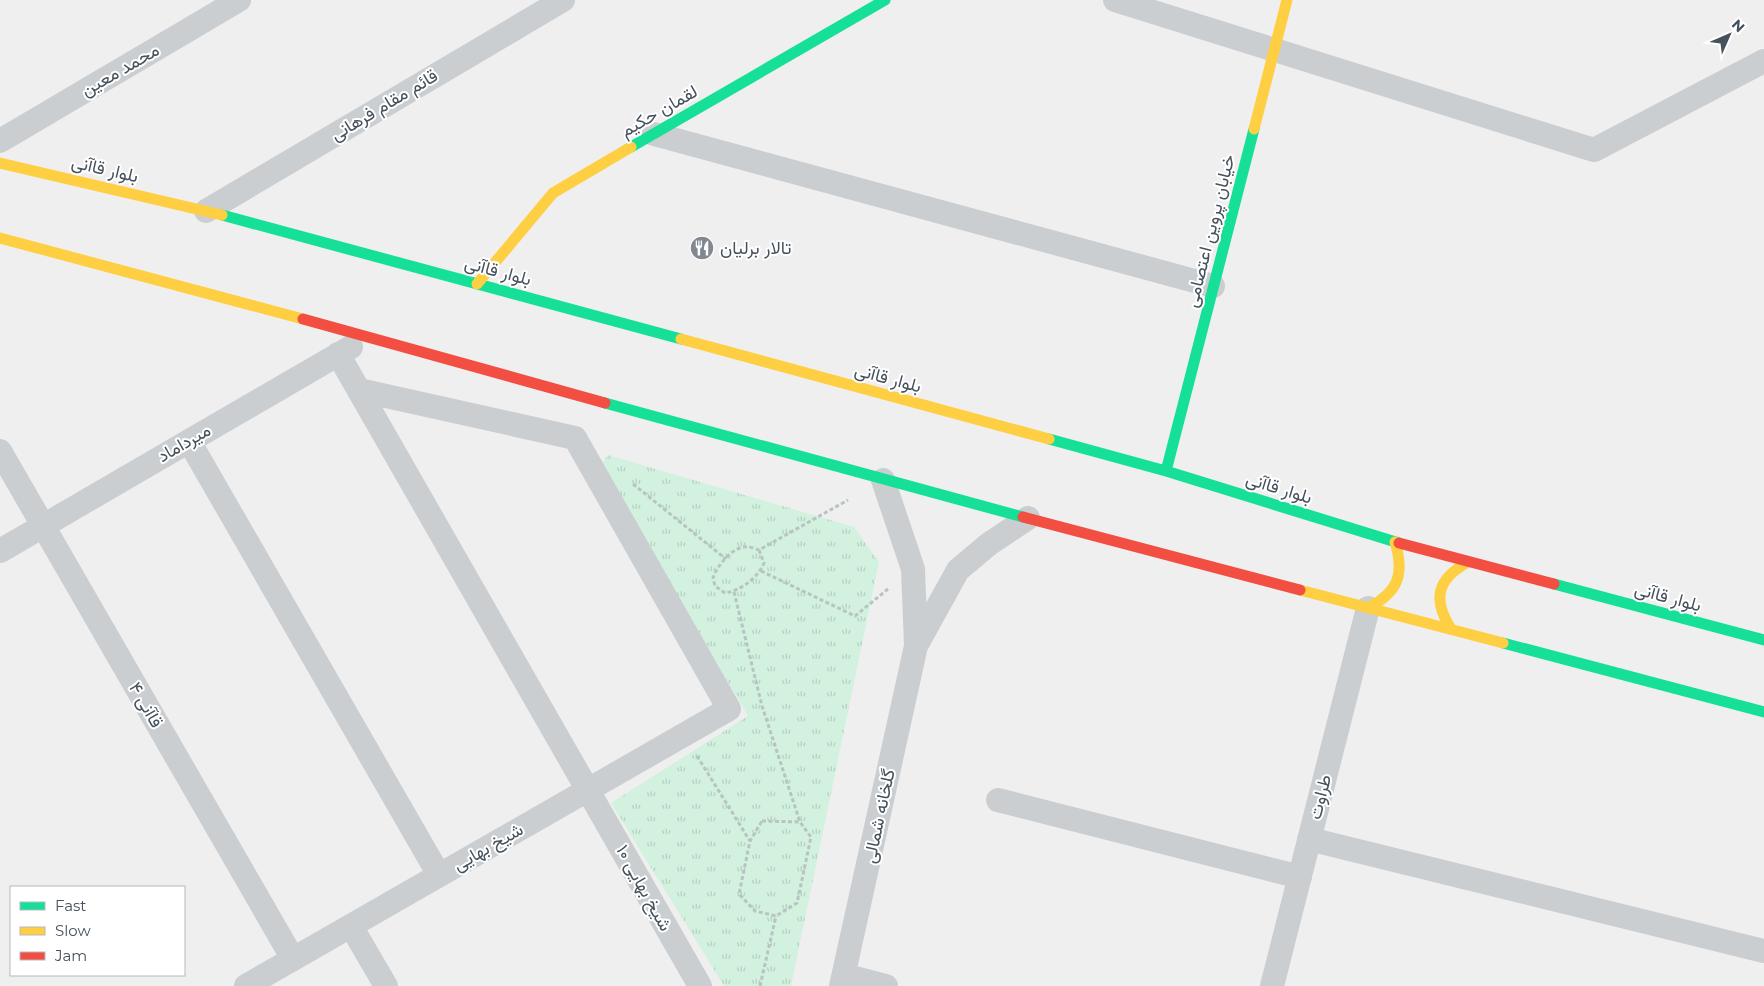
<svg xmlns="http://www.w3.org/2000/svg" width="1764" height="986" font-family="Montserrat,Vazirmatn,sans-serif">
<defs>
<pattern id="grass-tufts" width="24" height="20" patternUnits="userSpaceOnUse" patternTransform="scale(1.25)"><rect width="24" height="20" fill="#d2f1df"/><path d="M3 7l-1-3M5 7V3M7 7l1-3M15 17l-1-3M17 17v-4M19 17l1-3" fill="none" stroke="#b6d0c2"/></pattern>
</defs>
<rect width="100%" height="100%" fill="#f0efef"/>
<path fill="url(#grass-tufts)" d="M608,455l246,72 25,35 -88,424h-67l-113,-183 137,-87 -148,-250z"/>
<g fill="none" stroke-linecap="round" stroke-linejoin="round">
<path stroke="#b7c4c1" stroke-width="3" stroke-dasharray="4 2.5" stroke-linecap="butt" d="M633,484l93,75
M759,550l5,13c-6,15 -24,28 -39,30l-10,-7 -2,-8c4,-12 20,-33 35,-31 3,0 8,2 11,3l89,-50
M761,571l94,45 33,-27
M734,592l28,114 38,116
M697,756l53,85
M762,821l38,1 11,15 -14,66 -21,13 -21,-5 -16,-17 11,-53z
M760,986l16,-70"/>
<path stroke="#cbced1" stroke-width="24" d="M1115,0l479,150 170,-89
M654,134l559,152
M0,141l239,-141
M206,211l357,-211
M338,354l362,632
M189,441l250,434
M0,451l293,508
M883,480l30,89 3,77 42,-76 31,-26 39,-26
M0,551l351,-204
M998,800l302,77
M1309,839l455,112
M351,926l35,60
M844,975l42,11
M246,986l483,-277 -154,-271 -216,-48
M841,986l75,-340
M1272,986l96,-378"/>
<path stroke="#16e098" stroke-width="11" d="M631,147l254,-147
M222,215l459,124
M605,403l418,114
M1049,439l117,32 233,72
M1166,471l88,-342
M1554,584l210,56
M1503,643l261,69"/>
<path stroke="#ffcf43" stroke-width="11" d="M1254,129l33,-129
M0,163l222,52
M0,238l303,81
M477,284l76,-91 78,-46
M681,339l368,100
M1300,590l203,53
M1368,608c30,-16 37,-33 27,-66
M1451,629c-19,-30 -14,-50 17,-67"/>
<path stroke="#f24e42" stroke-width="11" d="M303,319l302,84
M1023,517l277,73
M1399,543l155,41"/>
</g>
<defs>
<g id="restaurant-disc" transform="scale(1.25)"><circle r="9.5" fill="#818890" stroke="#fff"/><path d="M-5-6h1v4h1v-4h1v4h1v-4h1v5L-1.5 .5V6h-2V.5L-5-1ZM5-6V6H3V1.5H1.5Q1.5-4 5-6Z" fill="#fff"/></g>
</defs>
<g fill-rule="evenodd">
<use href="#restaurant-disc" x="702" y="248"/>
</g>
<g text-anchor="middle" stroke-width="4" stroke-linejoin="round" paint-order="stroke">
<g font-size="18" fill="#45515d" stroke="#fff">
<text transform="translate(120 70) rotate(-30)" y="6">محمد معین</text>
<text transform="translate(384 105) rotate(-31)" y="6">قائم مقام فرهانی</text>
<text transform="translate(659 111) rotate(-30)" y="6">لقمان حکیم</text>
<text transform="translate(105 169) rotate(13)" y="6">بلوار قاآنی</text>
<text transform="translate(1210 231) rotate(-76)" y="6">خیابان پروین اعتصامی</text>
<text transform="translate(498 271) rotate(15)" y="6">بلوار قاآنی</text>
<text transform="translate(888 378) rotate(15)" y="6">بلوار قاآنی</text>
<text transform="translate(184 443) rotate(-30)" y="6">میرداماد</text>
<text transform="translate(1279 488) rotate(17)" y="6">بلوار قاآنی</text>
<text transform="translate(1668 597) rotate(15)" y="6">بلوار قاآنی</text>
<text transform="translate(146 705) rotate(60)" y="6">قاآنی ۴</text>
<text transform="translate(1320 797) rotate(-76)" y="6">طراوت</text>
<text transform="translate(879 816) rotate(-78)" y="6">گلخانه شمالی</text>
<text transform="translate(488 847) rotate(-30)" y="6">شیخ بهایی</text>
<text transform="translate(644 888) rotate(61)" y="6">شیخ بهایی ۱۰</text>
</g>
<g font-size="18" fill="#45515d" stroke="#fff" text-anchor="start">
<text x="720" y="254">تالار برلیان</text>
</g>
</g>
<rect x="10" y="886" width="175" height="90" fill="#ffffff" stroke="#b5b9be"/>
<rect x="20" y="902" width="25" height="8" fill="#16e098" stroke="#b5b9be"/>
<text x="55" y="911" font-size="15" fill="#45515d">Fast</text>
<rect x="20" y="927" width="25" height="8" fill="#ffcf43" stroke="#b5b9be"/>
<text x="55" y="936" font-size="15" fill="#45515d">Slow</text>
<rect x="20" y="952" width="25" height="8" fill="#f24e42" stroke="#b5b9be"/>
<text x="55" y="961" font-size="15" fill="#45515d">Jam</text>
<g transform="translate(1729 35) rotate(45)" stroke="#ffffff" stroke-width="4" paint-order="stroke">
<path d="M0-4L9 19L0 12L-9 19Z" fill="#45515d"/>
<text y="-8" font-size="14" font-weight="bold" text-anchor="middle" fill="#45515d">N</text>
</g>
</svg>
